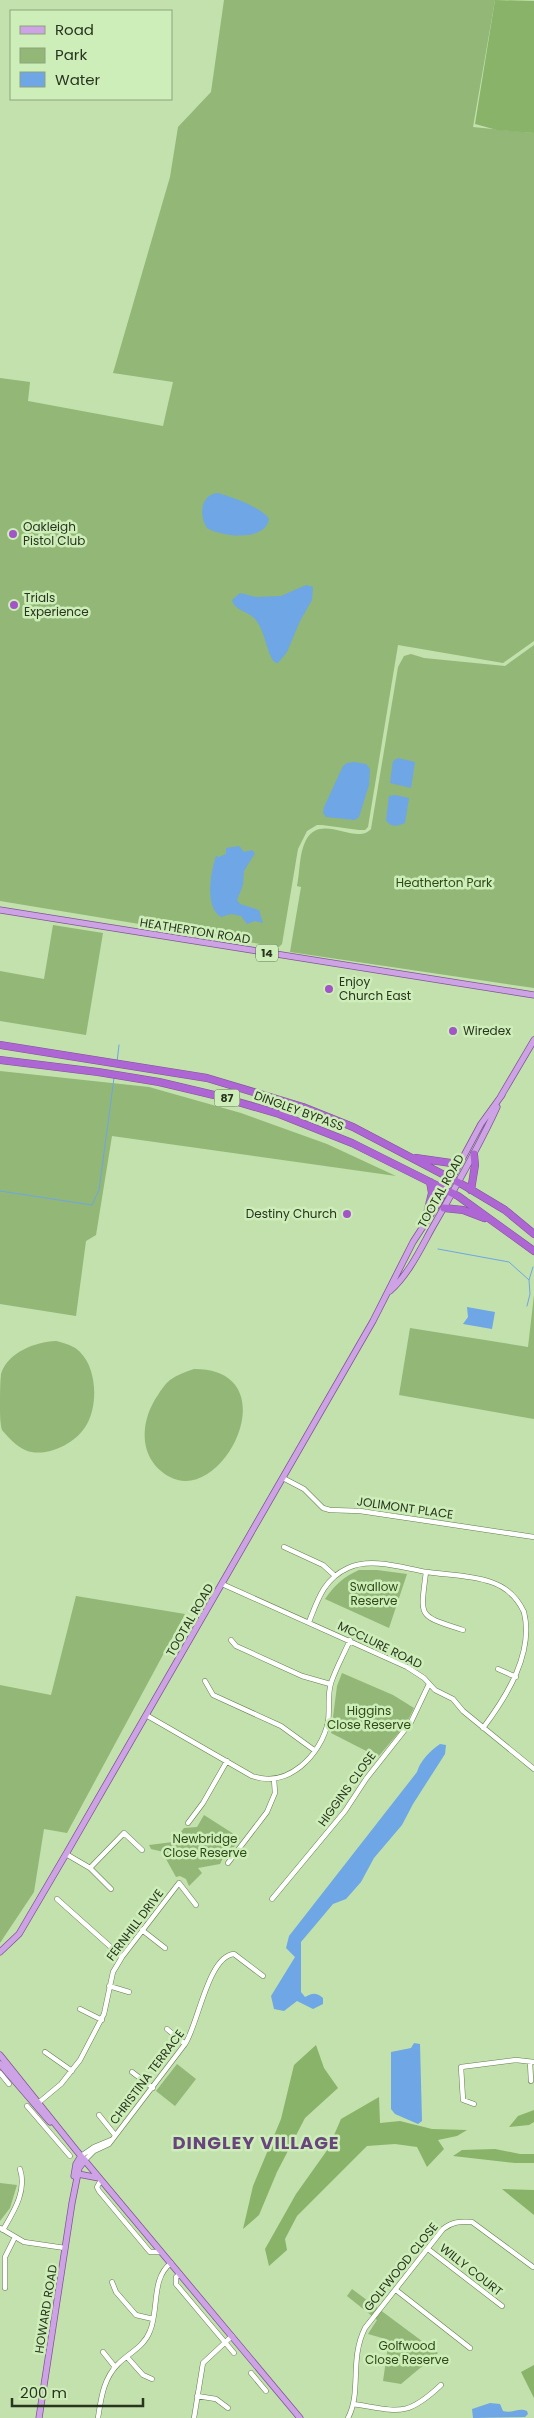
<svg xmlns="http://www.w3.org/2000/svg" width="534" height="2418" font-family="Poppins,sans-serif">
<rect width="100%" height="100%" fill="#c2e1ac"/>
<path fill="#92b777" d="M224,0h271l-22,127 61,6v508l-31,22 -105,-18 -30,182 -3,3h-6l-37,-5h-5l-10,6 -9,18 -16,95 -3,3 -279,-46v-523l30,4 -2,19 135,25 10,-44 -60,-9 57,-196 8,-50 33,-35z
M534,645v343l-244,-36 11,-65 -4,-1c3,-14 2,-33 9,-46 15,-28 50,6 65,-11l27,-162 6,-11 7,-2 13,4 81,8z
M53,925l50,8 -17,102 -86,-14v-50l44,8z
M0,1071l149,16 92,26 86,31 69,32 -284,-40 -16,99 -10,6 -10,75 -76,-12z
M534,1295v124l-135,-24 11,-67 118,19z
M56,1341c8,2 19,5 24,11 17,17 18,52 7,72 -10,19 -41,35 -62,26 -9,-4 -16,-12 -23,-20 -2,-6 -2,-18 -2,-26 0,-9 0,-21 1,-30 7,-22 34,-32 55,-33z
M194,1369c96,0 30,137 -24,108 -32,-17 -31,-55 -12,-82 3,-5 7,-11 12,-15 7,-5 15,-8 24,-11z
M359,1570h18l30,4 -18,54 -64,-29c10,-14 18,-22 34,-29z
M76,1596l109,18 -118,219 -23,-4 -10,63 -34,51v-258l51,10z
M342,1673l51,22 21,13 -8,16 -28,33 -47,-24 6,-47z
M204,1815l36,23 -10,15 -6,3 -4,8 -22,4 4,5 -13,13 -3,-7 -6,-3 -4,1 -10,-18 2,-6 -17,-4 -2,-4 24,-3 11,-14 13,-1z
M177,2064l19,15 -21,27 -19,-15z
M0,2183l17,2 -7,23 -10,13z
M352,2289l86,64 -37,31 -18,-3 6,-41 -21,-6 9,-14 -30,-24z"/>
<path fill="#88b368" d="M495,0l39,1v132l-37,-3 -22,-6z
M316,2045l8,23 14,20 -33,30 -28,54 -18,43 -16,14 10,-43 28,-67 13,-54z
M379,2097l1,26 20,-2 32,8 35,1 -10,6 -19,4 6,9 -17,18 -10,-20 -22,-3 -28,2 -70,70 -12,23 2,11 -18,16 -4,-17 31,-55 32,-45 13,-30z
M534,2110v12l-5,3 -20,2 9,-11z
M495,2149l25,5h14v9h-19l-62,-7 9,-6z
M502,2189l32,1v25z
M534,2365v33l-13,-26z"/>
<path fill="#6ea6e6" d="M218,493c14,4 43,14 51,26 -4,23 -47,18 -62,9 -8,-11 -7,-34 11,-35z
M306,585l7,2 -1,13 -12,21 -13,31 -9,11 -4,-1c-9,-13 -8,-30 -19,-43 -7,-8 -20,-8 -23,-19l8,-7 16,4 25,-1z
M398,758l17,4 -4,26 -21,-5 3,-22z
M354,762l12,2 4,5 -1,16 -10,32 -4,3 -29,-3 -3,-4 1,-6 19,-41 4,-3z
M395,795l14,3 -4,25c-7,3 -14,5 -19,-3l3,-24z
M239,846l5,6 8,-2 3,3 -11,18 -1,14 -6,15 3,4 19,6 4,13 -8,-2 -8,3 -6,-8 -10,-2 -10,3c-17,-9 -10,-46 -5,-61l3,1 7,-3v-6z
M467,1307l28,5 -3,17 -29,-5 5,-7z
M440,1744l6,1 -1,9 -32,50 -11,21 -28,33 -13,24 -15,17 -13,5 -32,38v50l4,5c7,-4 11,-5 18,1v6l-10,5 -16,-8 -13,10 -10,-2 -3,-13 24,-39 -9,-9 3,-12 128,-164c3,-11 13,-21 23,-28z
M414,2043l6,1 2,77 -4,3 -23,-10 -4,-5v-57l20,-4z
M490,2403l10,1 3,7c9,3 16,-4 24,0l1,3 -3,3 -52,1 -1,-9z"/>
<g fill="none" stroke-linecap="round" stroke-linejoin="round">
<path stroke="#6ea6e6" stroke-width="1" d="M117,1062l2,-17
M0,1191l92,14 7,-15 15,-112
M438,1249l71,13 20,18 4,-13
M527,1306l3,-12 -1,-14"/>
<g stroke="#637f4f" stroke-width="5.5">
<path id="minor" d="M283,1478l21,11 19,19 7,2 30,1 174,26
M284,1547l39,18 11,10
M426,1572c-6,47 -8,43 37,58
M222,1584l185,83 17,11 11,12 18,9 10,12 71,58
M309,1622c9,-23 15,-43 39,-54 23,-11 55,0 79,4 20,3 44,3 64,10 15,5 26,15 33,30 10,41 -17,84 -41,116
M231,1640l5,6 66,30 28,8
M498,1669l18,8
M205,1681l8,14 68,31 33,24
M146,1715l106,61c36,13 69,-21 76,-54 2,-13 -1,-26 3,-39 5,-15 13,-29 19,-43
M188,1823l15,-20 24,-42
M66,1854l24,14 21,21
M228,1863l39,-51 8,-19 -1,-14
M90,1868l34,-35 18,17
M57,1899l65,58
M272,1899l73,-88 21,-32 45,-57 18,-38
M142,1930l23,18
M109,1986l20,6
M80,2009l22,11
M167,2029l18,15
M45,2052l27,19
M530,2062l1,19
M132,2072l21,16
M0,2073l9,11
M37,2104l24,-20 19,-24 24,-46 9,-42 9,-15 57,-74 17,22
M474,2104l-11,-4 -2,-33 55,-7 18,2
M27,2106l43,50
M99,2115l16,20
M81,2156l13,-9 17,-7
M85,2160l9,-9 15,-7 76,-100c13,-19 23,-88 49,-90l29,22
M101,2180l-4,7 2,4 51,61h11
M0,2228l24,14 41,6
M3,2230c11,-19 24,-39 17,-61
M428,2249l74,57
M180,2274l-4,3v7l58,69
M112,2282l4,10 20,23 17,4
M5,2288v-31l10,-20
M396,2290l74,58
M103,2352l12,15
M127,2357l16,18 9,4
M251,2373l15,18
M197,2396l19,3 12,9
M353,2404c46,7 53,14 88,-19
M98,2418c3,-19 5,-39 20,-54 11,-11 26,-17 32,-33 9,-21 1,-53 21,-68
M194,2418l9,-55 29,-27
M348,2418c14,-27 1,-58 17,-90l78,-99c9,-7 17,-8 29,-7l61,45"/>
</g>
<g stroke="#7f5594" stroke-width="7">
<path id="major" d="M0,910l534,85
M501,1096l33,-56
M390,1291c18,-16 30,-41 41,-61 23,-40 47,-81 66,-123
M0,1952l19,-18 47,-80 307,-533 40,-79 26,-40 42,-78 21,-29
M0,2055l76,95 224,268
M0,2064l50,58
M78,2174l21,4
M74,2176l2,-12 5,-8
M39,2418l33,-215 7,-35 6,-8"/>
</g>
<g stroke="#7f5594" stroke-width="8">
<path id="highway" d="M0,1045l207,33 96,29 50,20 112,59 40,24 29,24
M0,1060l98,12 61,10 55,13 65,19 73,29 106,53 76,55
M416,1158l42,6
M471,1190l4,-25 -1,-11
M444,1208l19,2 21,8
M425,1222l7,-29 -2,-11"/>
</g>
<use href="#minor" stroke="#fff" stroke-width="4.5"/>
<use href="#major" stroke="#cea3e5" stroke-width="5.5"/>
<use href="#highway" stroke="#ad66d3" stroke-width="7"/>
</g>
<g fill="#a155c7" stroke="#ceeeb9" stroke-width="2">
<circle cx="13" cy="534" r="5"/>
<circle cx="14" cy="605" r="5"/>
<circle cx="329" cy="989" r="5"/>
<circle cx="453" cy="1031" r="5"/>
<circle cx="347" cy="1214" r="5"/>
</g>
<g text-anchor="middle" stroke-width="5" stroke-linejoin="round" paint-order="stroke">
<g fill="#ceeeb9" stroke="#5a6c4e" stroke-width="1">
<rect x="256" y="944.5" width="22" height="17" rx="4"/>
<rect x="214.5" y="1089.5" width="25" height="17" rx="4"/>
</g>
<g font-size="11" font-weight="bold" fill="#293520">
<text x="267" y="957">14</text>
<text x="227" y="1102">87</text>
</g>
<g font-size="12" fill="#293520" stroke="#ceeeb9" text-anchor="start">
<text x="23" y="531">Oakleigh<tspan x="23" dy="14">Pistol Club</tspan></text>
<text x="24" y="602">Trials<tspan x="24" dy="14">Experience</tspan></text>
<text x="339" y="986">Enjoy<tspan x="339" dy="14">Church East</tspan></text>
<text x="463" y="1035">Wiredex</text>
<text x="337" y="1218" text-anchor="end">Destiny Church</text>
</g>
<g font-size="12" fill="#2d4915" stroke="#ceeeb9">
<text x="444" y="887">Heatherton Park</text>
<text x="374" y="1591">Swallow<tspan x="374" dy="14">Reserve</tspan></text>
<text x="369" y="1715">Higgins<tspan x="369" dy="14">Close Reserve</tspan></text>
<text x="205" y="1843">Newbridge<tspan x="205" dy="14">Close Reserve</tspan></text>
<text x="407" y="2350">Golfwood<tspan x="407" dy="14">Close Reserve</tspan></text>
</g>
<g font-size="12" fill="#293520" stroke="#ceeeb9">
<text transform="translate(195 931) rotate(9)" y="4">HEATHERTON ROAD</text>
<text transform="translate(299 1111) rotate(20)" y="4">DINGLEY BYPASS</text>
<text transform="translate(441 1191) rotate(-61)" y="4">TOOTAL ROAD</text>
<text transform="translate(405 1508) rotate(8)" y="4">JOLIMONT PLACE</text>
<text transform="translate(190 1620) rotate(-60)" y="4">TOOTAL ROAD</text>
<text transform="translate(380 1645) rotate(26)" y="4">MCCLURE ROAD</text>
<text transform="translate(347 1789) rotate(-54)" y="4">HIGGINS CLOSE</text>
<text transform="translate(135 1925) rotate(-53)" y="4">FERNHILL DRIVE</text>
<text transform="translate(147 2077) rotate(-53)" y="4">CHRISTINA TERRACE</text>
<text transform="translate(401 2267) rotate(-51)" y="4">GOLFWOOD CLOSE</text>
<text transform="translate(471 2270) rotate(38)" y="4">WILLY COURT</text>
<text transform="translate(46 2309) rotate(-81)" y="4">HOWARD ROAD</text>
</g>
<g font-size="18" font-weight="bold" letter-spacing="1" fill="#69447e" stroke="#ceeeb9">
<text x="256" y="2149">DINGLEY VILLAGE</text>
</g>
</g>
<rect x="10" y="10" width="162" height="90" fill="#ceeeb9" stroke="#8ca47c"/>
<rect x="20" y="26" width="25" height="8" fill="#cea3e5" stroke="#8ca47c"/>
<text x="55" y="35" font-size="15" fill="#293520">Road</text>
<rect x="20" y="48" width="25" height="15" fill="#92b777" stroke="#8ca47c"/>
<text x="55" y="60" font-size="15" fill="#293520">Park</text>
<rect x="20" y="72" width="25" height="15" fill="#6ea6e6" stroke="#8ca47c"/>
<text x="55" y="85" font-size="15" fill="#293520">Water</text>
<path d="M12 2398v8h131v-8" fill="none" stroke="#293520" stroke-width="2.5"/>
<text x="20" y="2398" font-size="15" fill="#293520" stroke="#ceeeb9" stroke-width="4" paint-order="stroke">200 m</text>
</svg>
